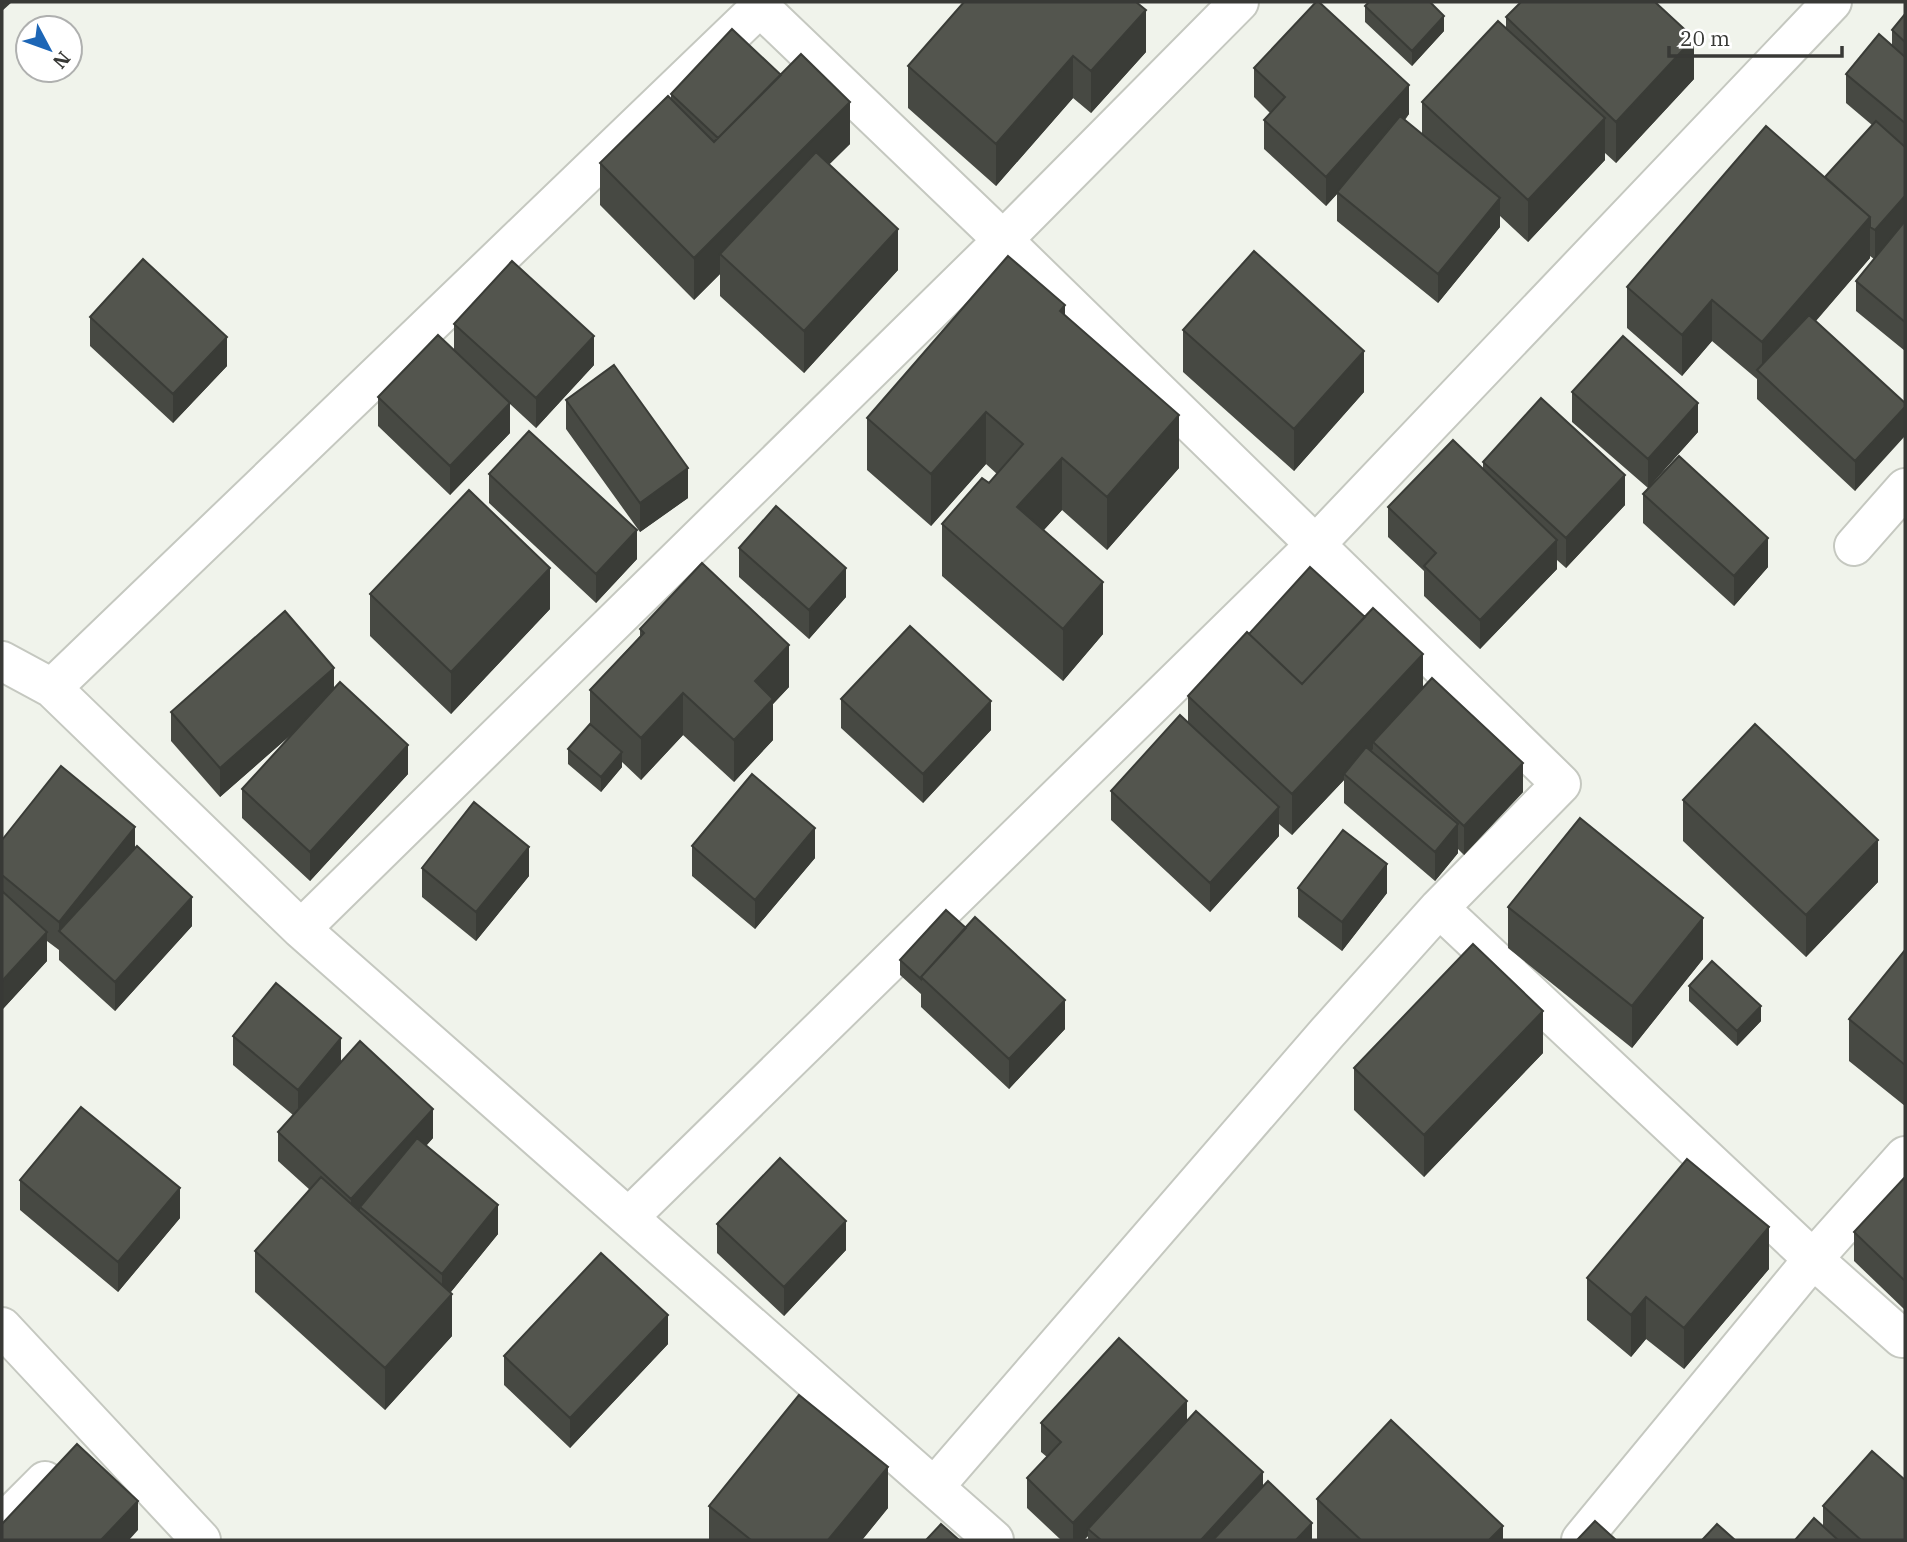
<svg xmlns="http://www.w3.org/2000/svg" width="1907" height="1542" font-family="'IBM Plex Serif',serif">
<rect width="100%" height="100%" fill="#f0f3eb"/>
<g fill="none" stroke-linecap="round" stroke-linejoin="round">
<g stroke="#c5c8c0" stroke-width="42">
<path id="minor" d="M1854,546l51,-58
M2,661l50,27 249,241 693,611
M52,688l708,-681 243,233 558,544 -122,124 -112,125 -392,453
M1439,908l374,351 89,79
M301,929l702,-689 236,-238
M629,1217l687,-673 516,-542
M2,1327l199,213
M2,1524l43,-43
M1581,1540l232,-281 92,-103"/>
</g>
<use href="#minor" stroke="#fff" stroke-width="38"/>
</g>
<path fill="#474943" d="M1365,6l79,25 -32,35 -47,-44z
M1905,14v337l-49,-40v-30l18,-22 -4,-3v2l-54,63 89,82 -50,88 -98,-92v-20l-45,-38 -30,35 -55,-48v-41l198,-110 47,-52 -26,-22v-29l46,-29v-15z
M1506,17l188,62 -78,84 -11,-10v7l-77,82 -28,-26v11l-62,76 -101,-82v-27l-11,12 -62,-57v-29l6,-7 -16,-16v-29l155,46 -4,6 17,14v-32l84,-74z
M1146,52l-55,61 -18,-15 -77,88 -88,-78v-42z
M671,94l179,50 -21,20 69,106 -94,103 -84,-77v-22l-26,26 -94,-95v-42l71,-64z
M1065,315l114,153 -72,82 -45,-40 -18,20 59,104 -40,47 -121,-105v-52l47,-41 8,-9 -11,-10 -55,62 -64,-56v-52z
M90,317l137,49 -54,57 -83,-77z
M454,324l140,41 -58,63 -26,-24v29l-60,62 -72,-69v-29l76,-46z
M1183,330l181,62 -70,79 -111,-99z
M1572,392l126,40 -50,56 -76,-66z
M566,400l122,98 -48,34 -74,-103z
M1483,462l142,43 -59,63 -9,-8v9l-77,80 -56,-53v-25l-36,-34v-30l95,-39z
M489,474l148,85 -41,44 -107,-100z
M1643,494l125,73 -34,39 -91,-83z
M739,548l107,49 -37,42 -70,-62z
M370,594l180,15 -99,105 -81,-78z
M640,629l149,58 -16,17v36l-39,42 -51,-47 -42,45 -19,-18v5l-21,25 -33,-28v-15l22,-25v-34l50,-54z
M334,688l74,86 -98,107 -68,-63v-29l51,-56 -73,64 -49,-56v-29z
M1423,688l100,104 -59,63 -6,-6v4l-23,28 -91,-78v-23l-52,55 -13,-11v12l-69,76 -99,-92v-29l77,-69v-26z
M841,699l150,31 -68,73 -82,-75z
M1683,800l195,82 -72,75 -123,-116z
M2,840l133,8 57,78 -77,85 -56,-51v-10l-12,-9v20l-45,49z
M692,846l123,12 -60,71 -63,-53z
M422,868l107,8 -53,65 -54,-44z
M1298,888l89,5 -45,58 -44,-34z
M1508,907l195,52 -71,89 -124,-100z
M1905,950v156l-56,-45v-42z
M900,960l165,69 -56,60 -88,-82v-13l-21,-19z
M1689,986l72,35 -24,25 -48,-45z
M233,1036l108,26 92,76 -7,8 72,88 -48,59 2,43 -67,74 -130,-118v-41l55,-61 -32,-29v-29l15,-17 -60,-50z
M1543,1053l-119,124 -70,-67v-42z
M1905,1177v133l-51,-49v-29z
M20,1180l160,38 -62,74 -98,-82z
M717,1224l129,26 -62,66 -67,-63z
M1769,1269l-85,100 -38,-30 -15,18 -44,-37v-42z
M668,1344l-98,104 -66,-63v-29z
M1187,1421l76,65 49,54h-224v-4l-4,4h-23l-34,-32v-30l20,-21 -6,-5v-29z
M1317,1499l186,41h-186z
M709,1506l179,2 -26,32h-153z
M1823,1506l82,34h-110l28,-13z"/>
<path fill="#3a3c37" d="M2,2h10l-10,9z
M1146,10v42l-55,61v-42z
M1444,16v15l-32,35v-15z
M1694,38v41l-78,84v-41z
M1073,56v42l-77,88v-42z
M1409,85v29l-71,79 -1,-1v2l-11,12v-29z
M850,102v42l-120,119 -10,-9v20l-26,26v-42z
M1605,118v42l-77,82v-42z
M1905,196v29l-30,34v-29z
M1500,198v29l-62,76v-29z
M1870,217v41l-104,120 -4,-4v-32z
M898,229v41l-94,103v-42z
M1712,300v41l-30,35v-41z
M1065,305v53l-5,-47z
M594,336v29l-58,63v-30z
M227,337v29l-54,57v-29z
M1364,351v41l-70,79v-42z
M510,403v30l-60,62v-29z
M1698,403v29l-50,56v-29z
M1905,407v29l-50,55v-30z
M986,412v52l-55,62v-52z
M1179,415v53l-72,82v-53z
M1062,458v52l-45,49v-52z
M688,468v30l-48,34v-29z
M1625,475v30l-59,63v-30z
M637,530v29l-41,44v-29z
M1768,538v29l-34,39v-30z
M1557,540v29l-77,80v-29z
M550,568v41l-99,105v-42z
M846,568v29l-37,42v-29z
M1103,582v52l-40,47v-52z
M789,645v42l-16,17v36l-39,42v-42l21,-59z
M1423,654v42l-50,46v7l-26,27 -3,-2v6l-52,55v-41z
M334,668v29l-114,100v-29z
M683,693v42l-42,45v-42z
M991,701v29l-68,73v-29z
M408,745v29l-98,107v-29z
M622,752v15l-21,25v-15z
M1523,763v29l-59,63v-29z
M1279,807v29l-69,76v-29z
M1458,824v29l-23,28v-29z
M135,827v29l-76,76v-10z
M815,828v30l-60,71v-29z
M1878,840v42l-72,75v-42z
M529,847v29l-53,65v-29z
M1387,864v29l-45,58v-29z
M192,897v29l-77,85v-29z
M1703,918v41l-71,89v-42z
M47,932v29l-45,49v-29z
M1065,1000v29l-56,60v-30z
M1761,1006v15l-24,25v-15z
M1543,1011v42l-119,124v-42z
M341,1038v29l-43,52v-29z
M433,1109v29l-67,74 -6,-5v12l-9,9v-29z
M180,1188v30l-62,74v-30z
M498,1205v29l-56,69v-29z
M846,1221v29l-62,66v-29z
M1769,1227v42l-85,100v-41z
M452,1294v42l-67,74v-42z
M1646,1297v42l-15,18v-42z
M668,1315v29l-98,104v-30z
M1187,1401v29l-99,99v7l-4,4h-11v-17z
M888,1467v41l-26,32h-34z
M1263,1472v29l-35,39h-27z
M138,1501v29l-9,10h-28z
M1312,1523v17h-16z
M1503,1526v14h-14z"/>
<path fill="#53554e" stroke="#3a3c37" stroke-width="2" d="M964,2h172l10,8 -55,61 -18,-15 -77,88 -88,-78z
M1316,2h3l90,83 -83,92 -62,-57 21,-23 -31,-29z
M1369,2h61l14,14 -32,35 -47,-45z
M1521,2h134l39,36 -78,84 -110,-105z
M1905,14v28l-13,-12z
M1498,21l107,97 -77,82 -106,-98z
M732,29l49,46 -63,63 -47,-44z
M1879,34l26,23v66l-59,-49z
M801,54l49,48 -156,156 -94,-95 68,-67 46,46z
M1400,116l100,82 -62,76 -101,-82z
M1876,121l29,26v49l-30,34 -5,-3v-10l-45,-40z
M1766,126l104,91 -108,125 -50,-42 -30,35 -55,-48z
M816,152l82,77 -94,102 -84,-77z
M1905,221v101l-49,-41z
M1254,251l110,100 -70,78 -111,-99z
M1008,256l57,49 -5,6 119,104 -72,82 -45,-39 -45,49 86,75 -40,47 -121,-105 40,-46 7,5 34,-39 -37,-32 -55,62 -64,-56z
M143,259l84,78 -54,57 -83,-77z
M512,261l82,75 -58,62 -82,-74z
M1809,315l96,88v4l-50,54 -98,-91z
M438,335l72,68 -60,63 -72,-69z
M1623,336l75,67 -50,56 -76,-67z
M614,365l74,103 -48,35 -74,-103z
M1541,398l84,77 -59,63 -83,-76z
M529,431l108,99 -41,44 -107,-100z
M1453,440l104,100 -77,80 -56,-54 12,-13 -48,-46z
M1679,456l89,82 -34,38 -91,-82z
M469,490l81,78 -99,104 -81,-78z
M776,506l70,62 -37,42 -70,-62z
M702,563l87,82 -34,36 18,18 -39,41 -51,-47 -42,45 -51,-48 54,-57 -4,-4z
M1310,567l55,50 -63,67 -53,-50z
M1373,608l50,46 -131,140 -104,-98 59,-64 55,52z
M285,611l49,57 -114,100 -49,-56z
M910,626l81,75 -68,73 -82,-75z
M1432,678l91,85 -59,63 -91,-84z
M340,682l68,63 -98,107 -68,-63z
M1180,715l99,92 -69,76 -99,-92z
M590,724l32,28 -21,25 -33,-28z
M1755,724l123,116 -72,75 -123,-115z
M1366,747l92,77 -23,28 -91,-78z
M61,766l74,61 -76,95 -57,-47v-35z
M752,774l63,54 -60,72 -63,-54z
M474,802l55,45 -53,65 -54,-44z
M1580,818l123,100 -71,88 -124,-99z
M1343,830l44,34 -45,58 -44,-34z
M137,846l55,51 -77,85 -56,-51z
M2,891l45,41 -45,49z
M946,910l20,18 -45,49v2l-21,-19z
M975,917l90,83 -56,59 -88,-82z
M1473,944l70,67 -119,124 -70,-67z
M1905,950v115l-56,-46z
M1712,961l49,45 -24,25 -48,-45z
M276,983l65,55 -43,52 -65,-54z
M360,1041l73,68 -82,90 -73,-67z
M81,1107l99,81 -62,74 -98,-82z
M417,1138l81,67 -56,69 -82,-67z
M780,1158l66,63 -62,66 -67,-63z
M1687,1159l82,68 -85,101 -38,-31 -15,18 -44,-37z
M321,1177l131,117 -67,74 -130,-117z
M1905,1177v104l-51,-49z
M601,1253l67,62 -98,103 -66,-62z
M1119,1338l68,63 -114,122 -46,-45 34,-36 -20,-19z
M799,1395l89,72 -60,73h-77l-42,-34z
M1196,1411l67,61 -62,68h-100l-13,-11z
M1391,1420l112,106 -14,14h-128l-44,-41z
M77,1444l61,57 -37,39h-99v-16z
M1872,1451l33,29v60h-44l-38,-34z
M1268,1481l44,42 -16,17h-83z
M1814,1518l24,22h-43z
M1595,1521l21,19h-39z
M941,1524l18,16h-33z
M1717,1524l18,16h-33z"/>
<rect width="1907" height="1542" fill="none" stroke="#383936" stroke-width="7"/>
<g transform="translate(49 49) rotate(131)"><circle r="33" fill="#ffffff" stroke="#afb0af" stroke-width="2"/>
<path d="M0-5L12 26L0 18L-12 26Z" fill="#1d66b6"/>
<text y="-10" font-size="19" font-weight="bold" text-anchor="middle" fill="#383936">N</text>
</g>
<path d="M1669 46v10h173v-10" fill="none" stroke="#383936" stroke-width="3.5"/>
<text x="1680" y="46" font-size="21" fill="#383936" stroke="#ffffff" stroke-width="5" paint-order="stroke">20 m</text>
</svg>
